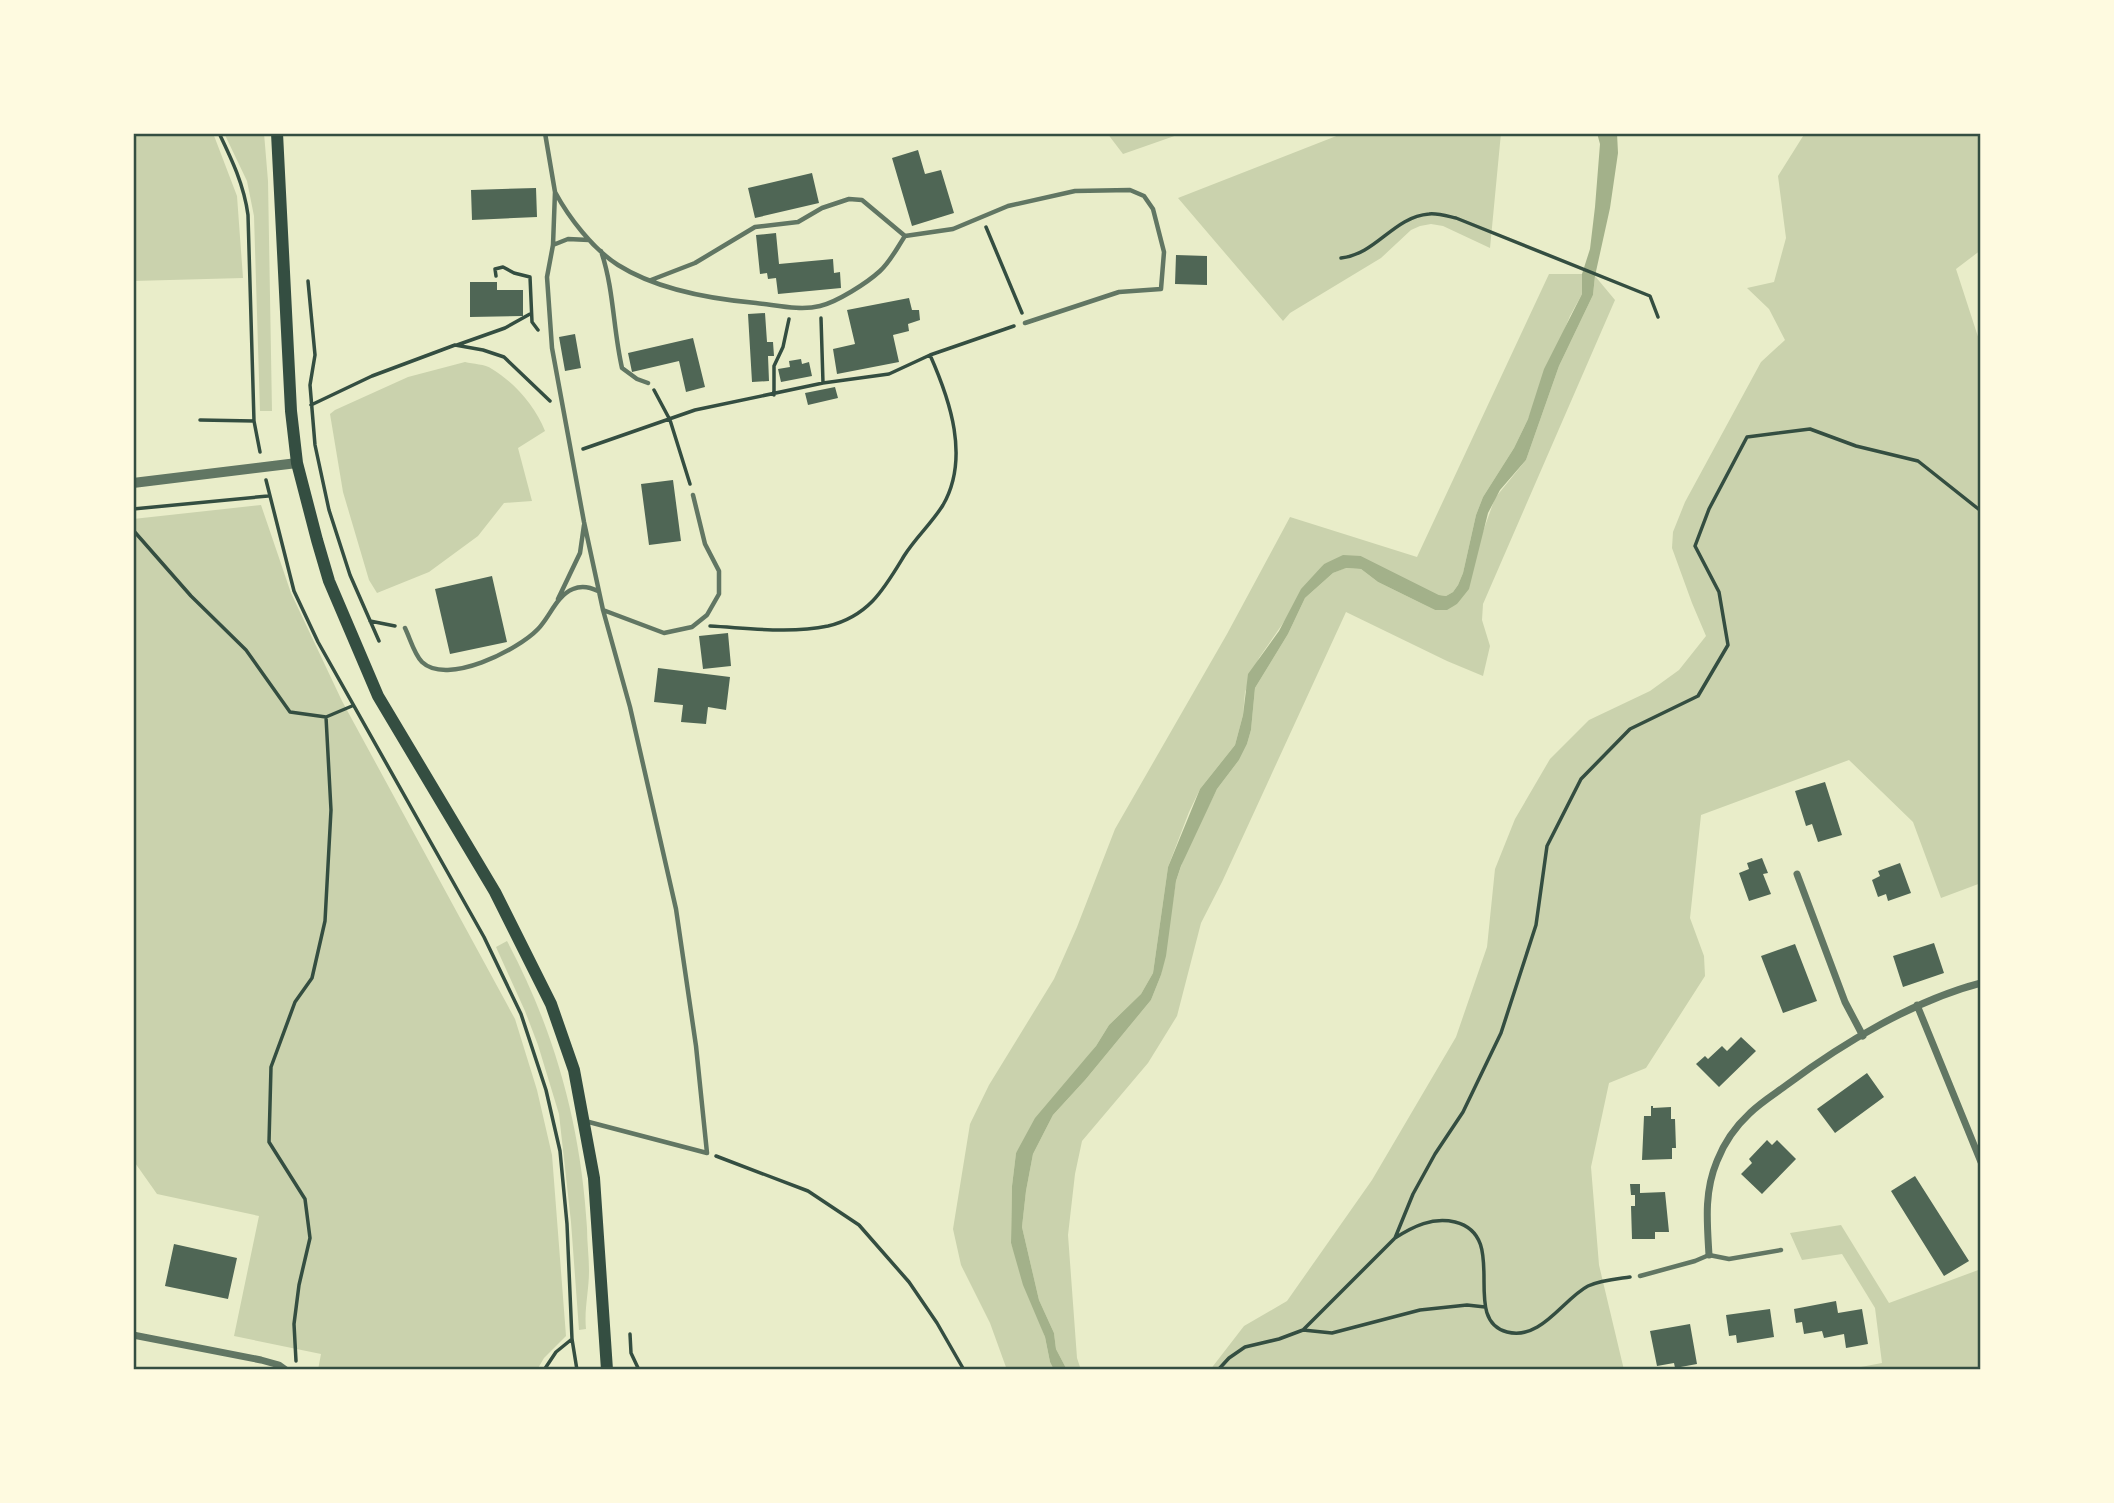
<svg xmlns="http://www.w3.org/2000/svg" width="2114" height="1503" font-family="'Golos Text',sans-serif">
<rect width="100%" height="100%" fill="#e9edc9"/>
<path fill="#cad2ad" d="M133,133h80l24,63 6,82 -110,3z
M224,133h40l4,48 4,230h-12l-6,-195 -7,-35z
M1107,133h76l-60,21z
M1344,133h157l-11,115 -47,-22 -12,-2 -11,2 -9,4 -30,28 -91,55 -7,8 -105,-123z
M1805,133h176v117l-25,19 25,77v537l-40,15 -28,-76 -64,-62 -148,55 -11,103 14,38 1,20 -59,92 -37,15 -18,84 8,98 25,105h-414l34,-44 43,-25 85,-121 84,-143 31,-90 8,-78 20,-50 35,-60 39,-39 61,-29 29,-21 27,-34 -14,-33 -20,-55 1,-16 12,-30 76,-140 24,-22 -16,-31 -22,-21 27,-6 12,-44 -8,-62z
M1549,274h33v20l-12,22 -42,103 -14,29 -31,49 -7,18 -13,58 -5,12 -5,7 -7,4 -7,-1 -78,-39 -37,8 -65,94 -14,34 -2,23 -8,30 -35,44 -11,23 -21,55 -15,106 -12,21 -32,31 -13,21 -80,107 -4,33 -1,57 34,94 5,25 4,8h-47l-17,-47 -29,-58 -8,-36 17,-105 19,-39 65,-106 23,-52 38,-98 112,-195 63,-117 127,40z
M1595,276l20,24 -132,304 -1,16 8,26 -7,30 -36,-15 -101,-49 -124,270 -21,41 -24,93 -29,47 -66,78 -7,33 -7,61 9,123 4,12h-14l-11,-21 -2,-16 -15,-33 -17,-73 4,-36 7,-37 20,-39 33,-36 65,-79 10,-25 15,-94 11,-32 30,-60 22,-29 8,-16 4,-14 4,-42 33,-54 17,-36 28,-25 12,-5 16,1 17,13 57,28 22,-6 38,-106 31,-38 33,-94 34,-71z
M465,362c8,2 20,2 27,7 23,14 43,37 53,62l-27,17 14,53 -28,2 -26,33 -49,36 -52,21 -8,-13 -26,-88 -13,-78 5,-4 73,-33z
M261,505l30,88 51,108 173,318 22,71 15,65 14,181 -22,22 -7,12h-219l3,-16 -87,-18 25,-120 -102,-22 -24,-34v-641z
M507,941c48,90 74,185 80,287 0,14 2,29 2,43 0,20 -5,38 -3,58l-7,1 -8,-108 -12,-108 -21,-69 -13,-34 -29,-64z
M1841,1225l48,78 92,-34v101h-136l37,-7 -7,-55 -33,-54 -40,6 -12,-27z"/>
<path fill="#a3b18a" d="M1597,133h20l1,20 -8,55 -15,68 -2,19 -34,71 -33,94 -26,30 -12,23 -19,76 -12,15 -10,6h-12l-57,-28 -17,-13 -15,-1 -13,5 -28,25 -17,36 -33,54 -4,42 -4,14 -8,16 -22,29 -36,77 -5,15 -10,75 -5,19 -10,25 -65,79 -33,36 -20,39 -7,37 -4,36 17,73 15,33 2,16 11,21h-13l-4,-8 -5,-25 -22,-52 -12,-42 1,-57 4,-33 19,-35 61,-72 13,-21 32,-31 12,-21 15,-106 32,-78 35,-44 8,-30 5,-41 31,-43 22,-42 23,-25 19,-9 18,1 78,39 7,1 7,-4 5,-7 5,-12 13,-58 7,-18 31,-49 14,-29 16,-50 38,-75v-20l8,-25 5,-42 5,-63z"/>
<path fill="#4f6655" d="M918,150l7,24 16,-4 13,43 -42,13 -20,-68z
M812,173l7,30 -64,15 -7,-30z
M536,188l1,29 -65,3 -1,-30z
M776,233l3,31 54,-5 1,14 6,-1 1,16 -63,6 -2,-16 -8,1 -1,-6 -7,1 -4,-39z
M1176,255l31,1v29l-32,-1z
M470,282h27v8h26v26l-53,1z
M909,298l3,12h7l1,10 -12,4 1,7 -16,4 6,27 -62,12 -4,-25 22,-5 -8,-34z
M765,313l2,29h6l1,14h-6l1,25 -17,1 -4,-68z
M575,334l6,34 -16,3 -6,-34z
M693,338l12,49 -19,5 -7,-31 -47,11 -4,-19z
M801,359l1,5 7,-2 3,14 -31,6 -3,-13 12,-2 -1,-6z
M835,387l3,11 -30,7 -3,-12z
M673,480l8,61 -32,4 -8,-61z
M492,576l15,66 -57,12 -15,-65z
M728,633l3,33 -28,3 -4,-33z
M658,668l72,9 -4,33 -18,-3 -2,17 -25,-2 2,-17 -29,-3z
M1825,782l17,53 -24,7 -6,-18 -6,2 -11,-35z
M1762,858l6,15 -5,1 8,20 -22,7 -10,-28 10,-4 -2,-6z
M1900,863l11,30 -23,8 -2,-7 -8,3 -6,-17 8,-4 -2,-5z
M1934,943l10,30 -41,14 -10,-31z
M1795,944l22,57 -34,12 -22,-57z
M1741,1037l15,14 -37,36 -23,-23 9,-8 3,3 14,-13 5,5z
M1867,1073l17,24 -49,36 -18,-24z
M1651,1106h2v2l18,-1v12h4l1,29h-4v11l-30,1 2,-44h7z
M1767,1140l5,5 5,-5 19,19 -34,35 -21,-20 11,-11 -3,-4z
M1915,1176l54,85 -25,15 -53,-85z
M1630,1184h10v9l25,-1 4,40h-14v7h-23l-1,-33h4v-11h-4z
M174,1244l63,14 -9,41 -63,-13z
M1836,1301l2,12 24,-4 6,35 -22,4 -2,-14 -20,4 -2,-7 -18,3 -2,-12 -6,1 -2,-14z
M1770,1309l4,28 -37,6 -1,-8 -7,1 -3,-21z
M1690,1324l7,40 -22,4 -1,-5 -17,3 -7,-35z"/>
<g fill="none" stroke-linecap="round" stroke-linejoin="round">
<path stroke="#344e41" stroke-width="3.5" d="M219,133c13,27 25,52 29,82l6,206 6,31
M986,227l36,86
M1341,258c36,-4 52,-41 88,-44 8,-1 18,2 27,4l194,78 8,21
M496,276l-1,-7 8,-2 11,6 16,4 2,45 6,8
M308,281l7,74 -5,30 5,60 14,65 21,65 29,66
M821,318l2,65
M457,345l48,-17 25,-14
M654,390l16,30 20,64
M774,395v-29l9,-19 6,-28
M311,405l61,-29 83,-31 28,5 21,7 46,44
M200,420l54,1
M583,449l112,-39 128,-27 66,-9 41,-19 84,-29
M266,480l28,111 24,51 166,295 37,77 25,76 14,61 7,73 5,115 5,31
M133,509l135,-13
M133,530l58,66 55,54 44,62 36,5 5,93 -6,111 -13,57 -17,24 -24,65 -2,75 36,57 5,39 -11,47 -5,39 2,37
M370,621l25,5
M710,626c38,2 80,8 118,0 41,-10 56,-37 76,-70 12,-19 28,-33 39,-51 27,-47 7,-105 -13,-150
M326,717l26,-11
M716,1156l92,35 51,34 50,57 28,41 27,47
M1395,1238l18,-44 22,-40 28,-42 38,-79 35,-108 11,-79 34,-67 49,-50 68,-33 30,-51 -9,-53 -24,-46 14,-37 38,-72 63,-8 46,17 62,15 63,50
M1303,1330l29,3 88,-23 47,-5 18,2
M630,1334l1,19 8,17
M544,1370l12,-18 16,-13
M1218,1370l11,-12 16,-11 34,-8 24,-9 92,-92c19,-12 37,-21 60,-16 56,14 4,97 52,110 34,9 56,-33 81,-46 13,-6 28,-7 42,-9"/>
<path stroke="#617663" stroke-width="4.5" d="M545,133l10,59 -2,53 -6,32 5,71 32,174 19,88 27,97 46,202 20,137 11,107 -122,-32
M555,192c14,26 38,57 63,73 38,24 93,34 138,38 20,2 44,8 64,3 17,-4 47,-23 60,-35 10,-9 17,-23 25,-35l48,-7 55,-23 67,-15 55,-1 14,6 9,13 11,43 -3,37 -42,3 -94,31
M553,245l15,-6 21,1
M601,251c13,38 12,78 21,117l15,11 11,4
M651,280l44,-17 60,-36 43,-5 24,-14 27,-9 13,1 43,36
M558,599l22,-46 4,-28
M603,610l61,23 28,-6 15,-12 12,-21v-23l-14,-27 -12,-49
M405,628c5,10 9,26 17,34 25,24 96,-12 116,-33 12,-12 18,-33 35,-40 9,-4 17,-2 25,2
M1640,1276l55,-15 14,-6 20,4 52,-9"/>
<path stroke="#617663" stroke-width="7" d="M1797,874l48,128 18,34
M1917,1005l64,157
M1709,1255c-2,-33 -5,-63 8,-94 7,-18 19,-35 33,-48 11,-11 26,-20 38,-29 55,-41 127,-84 193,-101
M133,1335l128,25 18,5 7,5"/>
<path stroke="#617663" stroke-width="10" d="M133,483l164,-20"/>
<path stroke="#344e41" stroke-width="12" d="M277,133l14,278 6,52 20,77 12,41 49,115 117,196 56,112 23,66 20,108 13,192"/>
</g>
<rect width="2114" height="1503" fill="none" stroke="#fefae0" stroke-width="270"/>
<rect x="135" y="135" width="1844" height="1233" fill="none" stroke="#344e41" stroke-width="2.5"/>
</svg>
